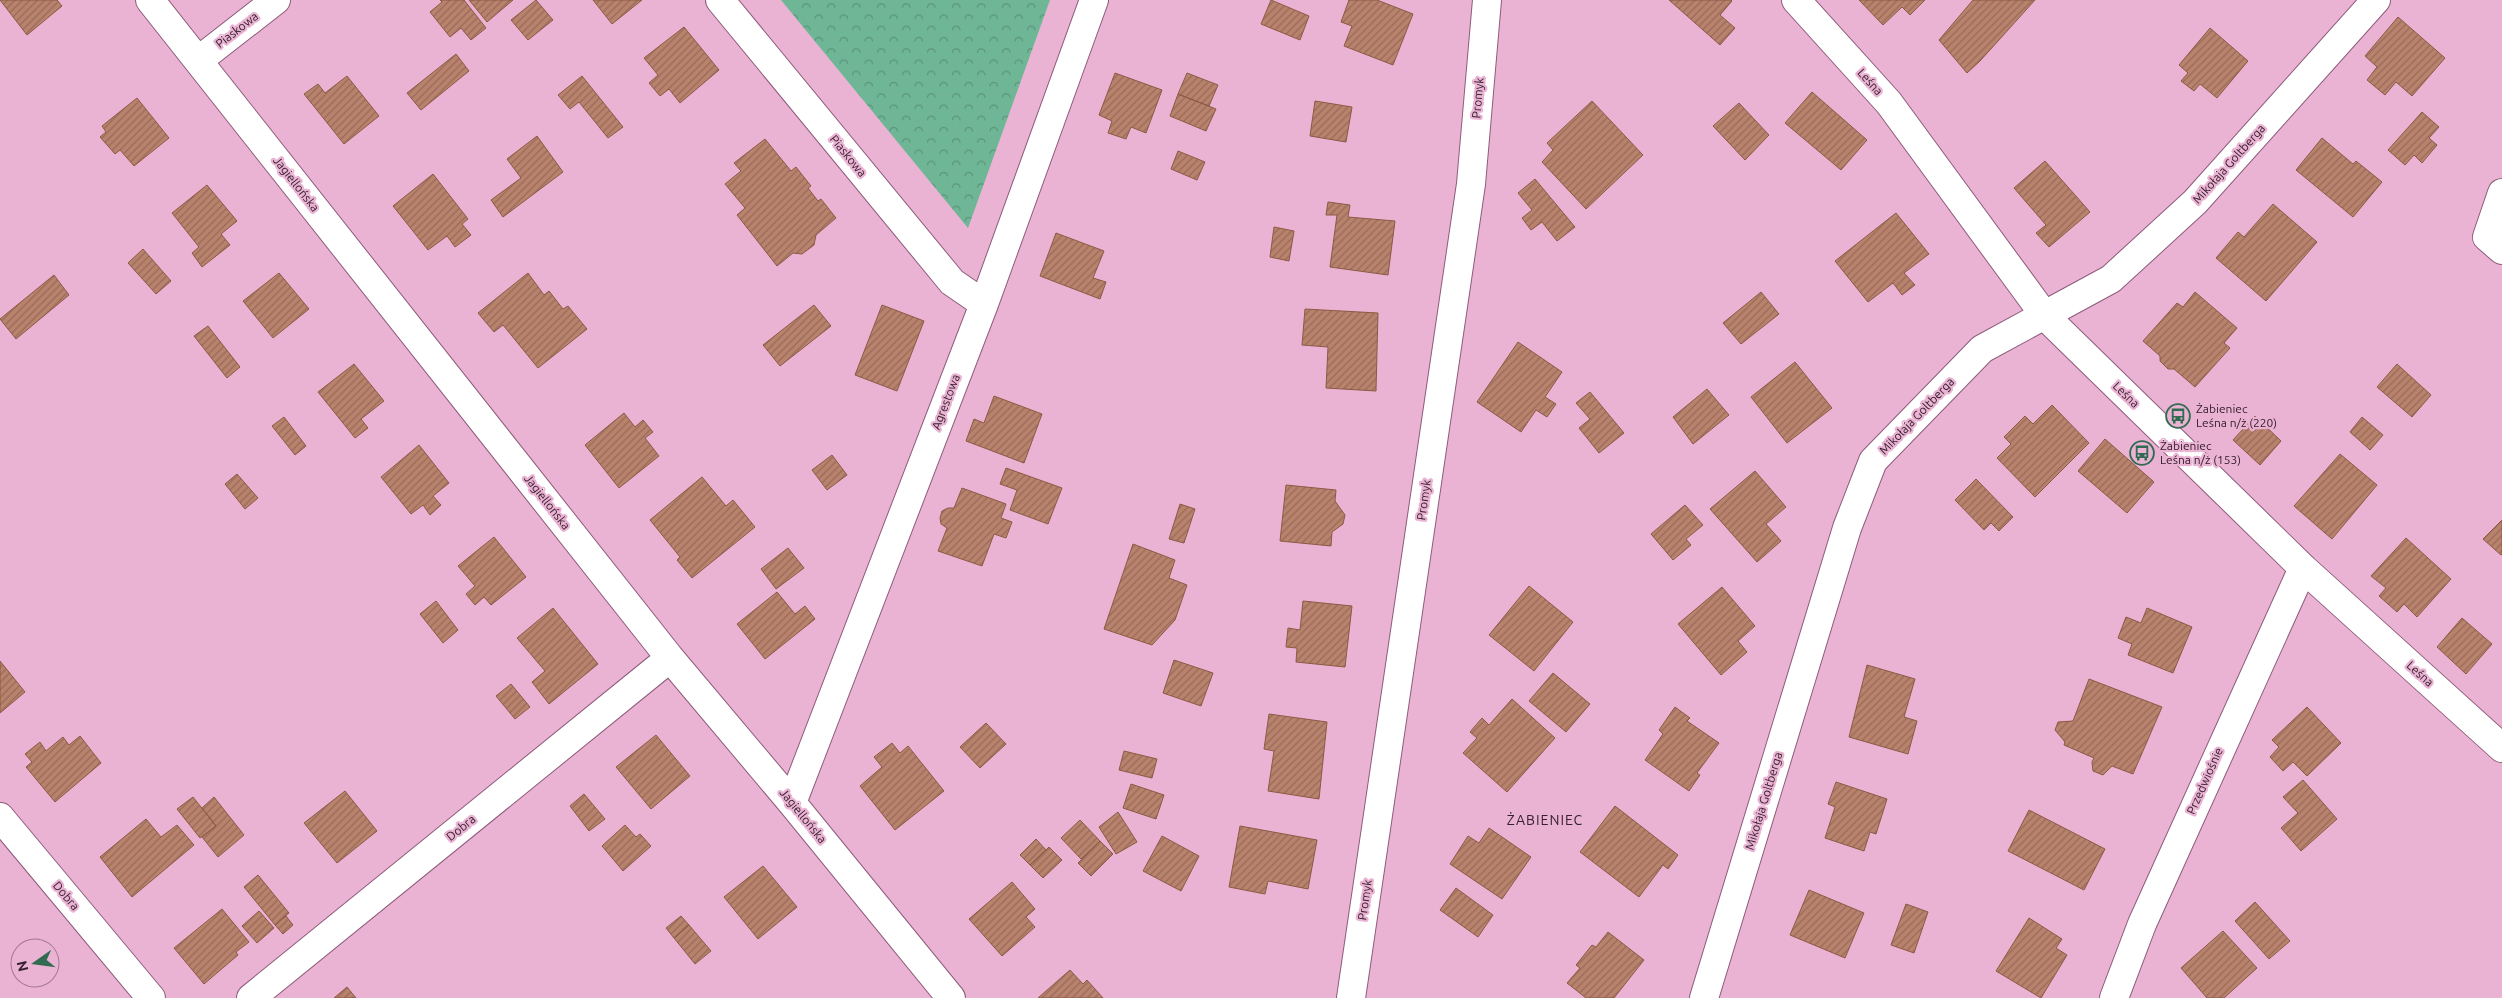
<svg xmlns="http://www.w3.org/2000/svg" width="2502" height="998" font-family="Ubuntu,sans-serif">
<defs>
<pattern id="forest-crowns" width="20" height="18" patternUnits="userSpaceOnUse" patternTransform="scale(1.25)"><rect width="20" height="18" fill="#6eb695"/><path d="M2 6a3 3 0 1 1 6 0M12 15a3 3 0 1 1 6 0" fill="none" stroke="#5b947a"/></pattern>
<pattern id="building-hatch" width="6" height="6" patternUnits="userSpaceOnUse" patternTransform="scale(1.25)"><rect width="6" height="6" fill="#b9826c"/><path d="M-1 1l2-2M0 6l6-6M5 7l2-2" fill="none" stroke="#976a59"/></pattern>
</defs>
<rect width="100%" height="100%" fill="#eab3d3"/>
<path fill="url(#forest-crowns)" d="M781,0h269l-82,228z"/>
<path fill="url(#building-hatch)" stroke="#8c5944" d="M0,0h57l5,6 -35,29z
M440,0h24l22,28 -15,12 -10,-12 -11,9 -20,-25 12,-10z
M469,0h44l-26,22z
M536,0l17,20 -25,20 -17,-20z
M593,0h49l-30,24z
M1271,0l38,16 -9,24 -39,-16z
M1349,0h28l36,14 -20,51 -49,-19 8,-20 -11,-4z
M1669,0h62l1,1 -12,14 15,13 -15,17z
M1859,0h66l-15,15 -8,-8 -19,18z
M1973,0h62l-55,61 -13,12 -28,-33z
M2398,17l47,41 -33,38 -16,-14 -11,13 -18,-15 10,-13 -12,-11z
M684,27l35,43 -39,33 -11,-14 -9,7 -11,-13 9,-8 -14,-17z
M2210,28l38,33 -31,37 -17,-14 -6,7 -13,-10 7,-8 -9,-8z
M456,54l13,17 -48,39 -14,-17z
M1115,73l47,17 -16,43 -15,-6 -5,12 -18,-6 4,-12 -13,-6z
M1187,73l31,12 -9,21 -31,-12z
M347,76l32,40 -35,28 -40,-50 14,-10 7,9z
M582,76l41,51 -15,11 -29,-36 -9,7 -12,-14z
M1812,92l55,48 -26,30 -56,-47z
M1178,94l38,15 -10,22 -36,-15z
M137,98l32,40 -35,28 -14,-16 -5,4 -15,-17 6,-5 -4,-6z
M1315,101l37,6 -6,35 -36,-6z
M1592,101l51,54 -57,54 -44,-47 11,-12 -6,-7z
M1739,103l30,32 -24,25 -32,-34z
M2422,112l17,15 -10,11 8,7 -15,18 -8,-8 -9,10 -17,-15z
M537,136l26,36 -60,45 -12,-17 30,-22 -14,-19z
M2322,138l31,26 3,-3 26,21 -29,35 -57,-47z
M765,139l26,32 5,-4 15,19 -3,2 10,13 3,-2 15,19 -20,17 -2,10 -12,9 -9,-1 -16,13 -40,-51 8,-7 -20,-24 16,-13 -7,-8z
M1178,151l27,11 -8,18 -26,-11z
M2045,161l45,51 -41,35 -13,-14 10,-8 -32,-37z
M433,174l35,45 -6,5 9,11 -16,12 -8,-11 -19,14 -35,-44z
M1535,179l40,48 -18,14 -15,-19 -11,8 -9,-12 10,-8 -14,-17z
M207,185l30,36 -16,13 9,11 -28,22 -10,-14 7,-6 -27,-34z
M1328,202l22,3 -2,12 47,4 -7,54 -58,-8 7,-52h-11z
M2273,204l44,38 -51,59 -50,-43 22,-26 6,5z
M1896,213l33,41 -25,19 11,12 -13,10 -9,-12 -25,19 -33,-41z
M1274,227l20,4 -5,30 -19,-4z
M1056,233l48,18 -11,27 13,4 -6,17 -60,-23z
M143,249l28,32 -15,13 -28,-31z
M279,273l30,36 -36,29 -30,-37z
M528,273l16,22 5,-4 14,18 5,-3 19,23 -49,39 -35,-43 -9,7 -16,-19z
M54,275l15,20 -53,44 -16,-20z
M1761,292l18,22 -38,30 -18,-21z
M2195,292l42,36 -13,15 6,5 -35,39 -21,-18h-6l-8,-8v-5l-17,-15 34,-38 6,4z
M814,305l17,21 -51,40 -17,-21z
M882,305l42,16 -27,70 -42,-16z
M1305,309l73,4 -2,78 -50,-3 2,-41 -26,-2z
M208,326l32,41 -13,11 -33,-42z
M1518,342l44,30 -17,25 11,7 -9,13 -11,-7 -15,22 -44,-30z
M1795,362l37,46 -45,35 -36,-46z
M354,364l30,37 -23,18 7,9 -13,10 -37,-46z
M2397,364l34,31 -19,22 -35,-30z
M1707,389l22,26 -36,29 -20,-27z
M1590,392l34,41 -25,20 -20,-25 11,-9 -14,-16z
M994,396l48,18 -18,49 -58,-22 8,-22 10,4z
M2052,405l37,38 -54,54 -38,-39 14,-14 -7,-7 21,-21 8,8z
M624,413l11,14 8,-7 10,12 -8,6 14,18 -40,32 -34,-43z
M2255,416l26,25 -21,24 -27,-25z
M284,417l22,29 -11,9 -23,-29z
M2362,417l21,18 -13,15 -20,-18z
M2105,439l49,43 -27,31 -49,-42z
M419,445l30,38 -16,13 8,9 -11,10 -7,-10 -12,9 -30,-37z
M2340,454l37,31 -45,54 -38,-33z
M832,455l15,20 -20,15 -15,-20z
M1006,468l56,20 -14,36 -38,-14 7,-20 -17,-6z
M1755,471l31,36 -20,17 15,17 -24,21 -47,-53z
M237,474l21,24 -13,11 -20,-25z
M702,477l24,29 7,-6 22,27 -63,51 -15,-18 3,-3 -30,-37z
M1976,479l37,38 -14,14 -8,-8 -7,7 -29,-30z
M1286,485l50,5 -1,11 10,14 -2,9 -11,8 -1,14 -51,-5z
M962,488l44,16 -5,14 11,4 -6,16 -12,-4 -12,32 -44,-15 9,-23 -6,-4 -1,-6 2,-7 6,-3h6z
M1180,504l15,5 -11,34 -15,-4z
M1685,505l18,20 -17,14 5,6 -18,15 -22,-26z
M2502,520v34l-1,1 -18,-16z
M494,537l32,40 -35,28 -7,-8 -9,8 -9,-11 9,-8 -17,-20z
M2406,538l45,41 -34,38 -13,-13 -7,8 -18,-16 7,-8 -15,-12z
M1133,544l42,16 -6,18 18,7 -12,35 -23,25 -48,-16z
M788,548l16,20 -28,21 -15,-20z
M1529,586l44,36 -39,49 -45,-36z
M1722,587l33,39 -17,15 9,11 -26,23 -43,-51z
M777,592l18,22 10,-8 10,13 -50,40 -28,-35z
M436,601l22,29 -15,13 -23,-29z
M1303,601l49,5 -7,61 -49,-5 1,-14 -11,-1 2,-19 12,2z
M553,608l45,56 -49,40 -17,-22 13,-11 -28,-33z
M2147,608l45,19 -19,46 -45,-18 4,-11 -14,-6 8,-21 15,6z
M2462,618l30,26 -26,30 -29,-27z
M1174,660l39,13 -12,33 -38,-13z
M0,661l25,31 -25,21z
M1867,665l48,14 -11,38 13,4 -9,33 -59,-17z
M1553,673l37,31 -24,28 -37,-31z
M2089,679l73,28 -29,67 -21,-8 -9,9 -10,-4 -1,-9 2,-4 -30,-13 1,-3 -10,-12 3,-8 15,-1z
M511,684l19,23 -15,12 -19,-23z
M1512,699l43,39 -48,54 -44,-39 14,-15 -7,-6 12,-14 7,7z
M1675,707l15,11 -3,3 32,22 -22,30 3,2 -11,16 -44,-31 18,-26 -4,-4z
M2307,707l34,36 -34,33 -14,-14 -10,9 -13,-14 9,-10 -7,-7z
M1269,714l58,8 -8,77 -51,-8 6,-40 -10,-2z
M986,723l20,21 -26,24 -20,-21z
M656,735l34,41 -39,33 -35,-42z
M80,736l21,27 -46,39 -29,-35 6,-5 -7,-8 15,-12 6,9 17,-14 6,8z
M892,743l8,10 8,-7 36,45 -49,39 -35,-44 22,-19 -8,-10z
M1124,751l33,8 -5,19 -33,-8z
M2303,780l34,39 -36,32 -20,-23 17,-15 -15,-16z
M1836,782l51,17 -11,35 -6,-2 -6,19 -39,-13 10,-31 -7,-3z
M1131,784l33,11 -8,24 -33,-11z
M345,791l32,40 -40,32 -33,-40z
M584,794l21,25 -16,12 -19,-25z
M193,797l23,29 -16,12 -23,-29z
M214,797l30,38 -26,22 -16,-20 14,-11 -14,-18z
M1615,806l63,49 -10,14 -5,-4 -24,32 -59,-45z
M2029,810l76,39 -21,41 -76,-39z
M1118,812l19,30 -21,12 -17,-27z
M146,819l15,18 16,-12 17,20 -62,52 -32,-40z
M1080,820l20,21 -19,18 -20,-21z
M625,825l11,12 4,-3 11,12 -28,25 -21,-25z
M1240,826l77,14 -9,49 -40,-8 -3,13 -36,-7z
M1489,828l42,29 -29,42 -52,-35 18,-28 11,7z
M1162,836l37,20 -18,35 -38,-20z
M1036,839l10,11 -16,15 -10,-10z
M1100,841l13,13 -22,22 -13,-13z
M1049,847l13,13 -19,18 -13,-13z
M763,866l34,41 -39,32 -34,-42z
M258,875l31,38 -14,12 -31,-38z
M1012,882l23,27 -9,8 9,10 -33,29 -33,-37z
M1456,888l37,27 -15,22 -38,-27z
M1809,890l55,23 -19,45 -55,-23z
M2255,902l35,39 -21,18 -34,-38z
M1906,904l22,8 -14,41 -23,-8z
M222,909l27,33 -13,10 2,3 -34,29 -30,-36z
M259,911l15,17 -17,15 -15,-17z
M286,916l7,9 -10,9 -8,-9z
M681,916l8,9 -15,13 -8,-10z
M2029,918l33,21 -6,9 11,7 -26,43 -45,-27z
M689,925l22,26 -16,13 -21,-26z
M2223,931l34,37 -33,30h-17l-26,-30z
M1608,932l36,28 -30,38h-28l-19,-15 13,-15 -4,-3 16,-20 4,2z
M1070,970l13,14 4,-4 16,18h-65z
M347,987l9,11h-22z"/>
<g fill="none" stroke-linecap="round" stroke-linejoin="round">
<g stroke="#8d5c7a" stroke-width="30">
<path id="minor" d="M150,0l520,658 122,145 159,195
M720,0l232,282 32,22
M1796,0l93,103 156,213 258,252 199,180
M199,60l77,-60
M2502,193l-15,44 15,13
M792,803l192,-499 110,-304
M0,817l151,181
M251,998l419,-340
M1351,998l120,-814 16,-184
M1704,998l143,-470 26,-67 109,-112 129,-70 84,-77 181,-202
M2114,998l28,-74 161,-356"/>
</g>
<use href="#minor" stroke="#fff" stroke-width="28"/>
</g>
<defs>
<g id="bus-ring" transform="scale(1.25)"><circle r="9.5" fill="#eab3d3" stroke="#336b52" stroke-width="1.5"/><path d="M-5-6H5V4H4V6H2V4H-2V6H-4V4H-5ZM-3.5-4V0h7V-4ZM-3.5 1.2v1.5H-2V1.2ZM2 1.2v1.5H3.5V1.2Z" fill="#336b52"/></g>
</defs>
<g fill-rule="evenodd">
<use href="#bus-ring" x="2178" y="416"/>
<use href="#bus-ring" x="2142" y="453"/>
</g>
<g text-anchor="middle" stroke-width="4.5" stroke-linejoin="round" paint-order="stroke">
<g font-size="12" fill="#35202d" stroke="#eab3d3">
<text transform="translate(237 30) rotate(-38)" y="4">Piaskowa</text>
<text transform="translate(1870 82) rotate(48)" y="4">Leśna</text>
<text transform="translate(1478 98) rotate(-85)" y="4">Promyk</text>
<text transform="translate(848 156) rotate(51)" y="4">Piaskowa</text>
<text transform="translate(2229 164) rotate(-48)" y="4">Mikołaja Goltberga</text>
<text transform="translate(296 184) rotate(52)" y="4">Jagiellońska</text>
<text transform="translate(2126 395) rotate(44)" y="4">Leśna</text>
<text transform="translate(946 402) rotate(-69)" y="4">Agrestowa</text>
<text transform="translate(1917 416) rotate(-46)" y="4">Mikołaja Goltberga</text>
<text transform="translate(1424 500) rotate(-82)" y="4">Promyk</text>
<text transform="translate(547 502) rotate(52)" y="4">Jagiellońska</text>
<text transform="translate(2420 674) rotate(42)" y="4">Leśna</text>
<text transform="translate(2205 781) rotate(-66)" y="4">Przedwiośnie</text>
<text transform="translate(1764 801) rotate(-73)" y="4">Mikołaja Goltberga</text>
<text transform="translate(803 816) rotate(51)" y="4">Jagiellońska</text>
<text transform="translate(461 828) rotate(-39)" y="4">Dobra</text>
<text transform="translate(66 896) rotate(50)" y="4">Dobra</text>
<text transform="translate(1365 900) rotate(-82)" y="4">Promyk</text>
</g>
<g font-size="12" fill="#35202d" stroke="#eab3d3" text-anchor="start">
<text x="2196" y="413">Żabieniec<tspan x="2196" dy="14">Leśna n/ż (220)</tspan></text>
<text x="2160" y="450">Żabieniec<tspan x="2160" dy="14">Leśna n/ż (153)</tspan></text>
</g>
<g font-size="14" letter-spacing="1" fill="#35202d" stroke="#eab3d3">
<text x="1545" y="825">ŻABIENIEC</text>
</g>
</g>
<g transform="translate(35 963) rotate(256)"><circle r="24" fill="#eab3d3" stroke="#a27891"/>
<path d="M0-4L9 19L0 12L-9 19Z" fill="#336b52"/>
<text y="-8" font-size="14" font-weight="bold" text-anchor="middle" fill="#35202d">N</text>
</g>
</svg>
